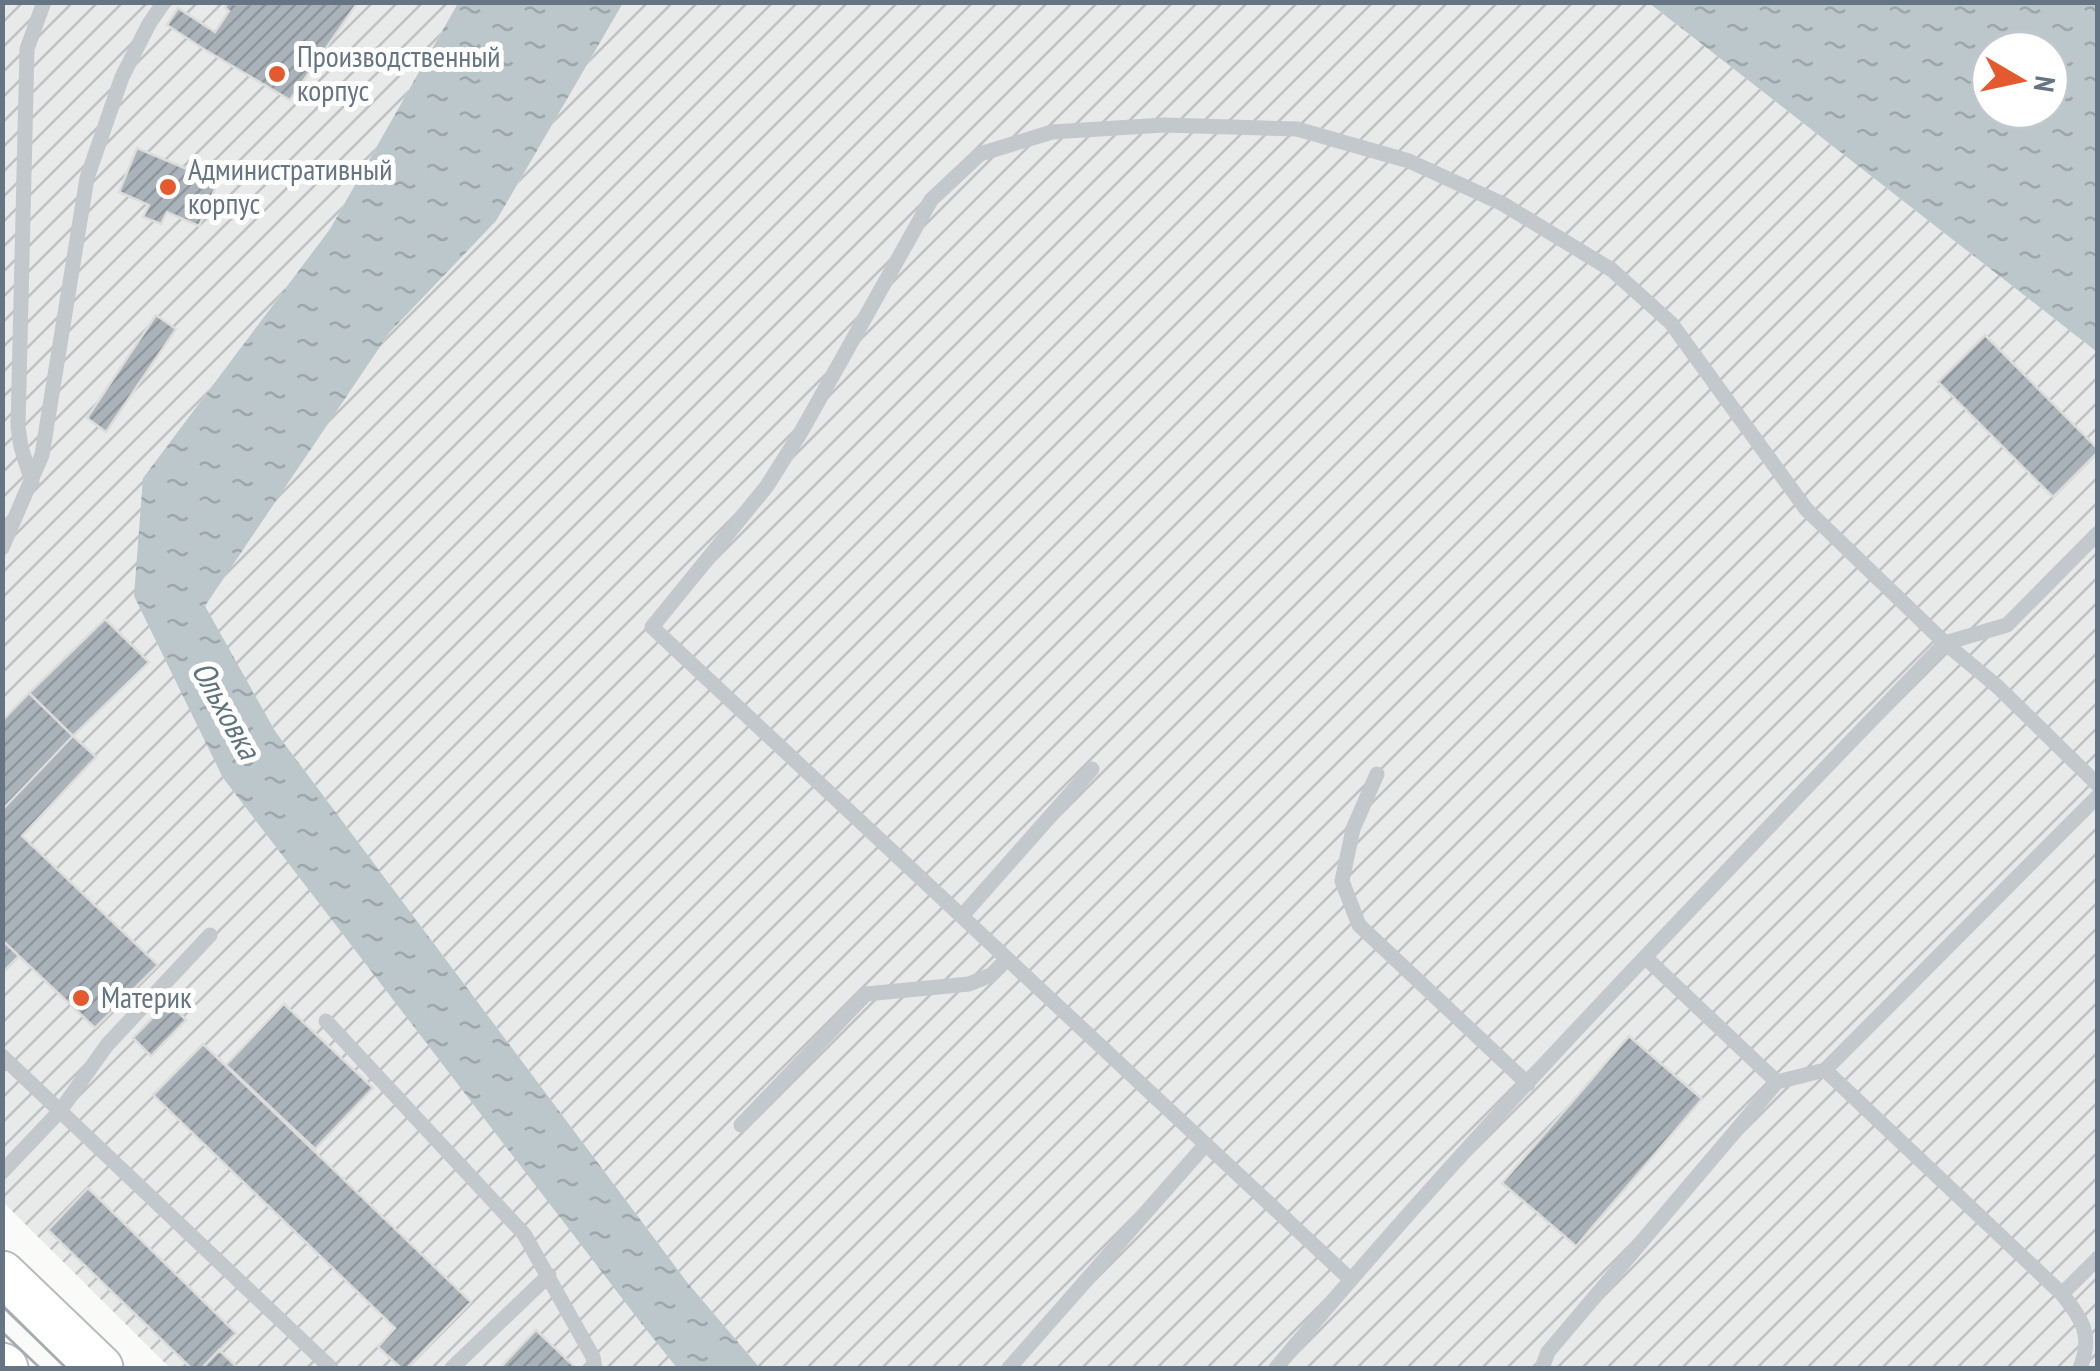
<svg xmlns="http://www.w3.org/2000/svg" width="2100" height="1371" font-family="'PT Sans Narrow',sans-serif">
<defs>
<pattern id="industrial-furrows" width="10" height="10" patternUnits="userSpaceOnUse" patternTransform="scale(2.5)"><rect width="10" height="10" fill="#e8e9e9"/><path d="M-1 1l2-2M0 10L10 0M9 11l2-2" fill="none" stroke="#c0c1c2"/></pattern>
<pattern id="water-ripples" width="26" height="14" patternUnits="userSpaceOnUse" patternTransform="scale(2.5)"><rect width="26" height="14" fill="#bcc7cc"/><path d="M2 4q2-2 4 0t4 0M15 11q2-2 4 0t4 0" fill="none" stroke="#9ca6ab"/></pattern>
<pattern id="building-hatch" width="6" height="6" patternUnits="userSpaceOnUse" patternTransform="scale(2.5)"><rect width="6" height="6" fill="#aab3b9"/><path d="M-1 1l2-2M0 6l6-6M5 7l2-2" fill="none" stroke="#8e969c"/></pattern>
</defs>
<rect width="100%" height="100%" fill="#fafaf8"/>
<path fill="url(#industrial-furrows)" d="M2,3h456l-128,226 -187,249 80,300 454,590h-507l-167,-166z
M623,3h1026l448,349v1016h-1337l-73,-86 -412,-551 -71,-125 186,-274 106,-111z"/>
<path fill="url(#water-ripples)" fill-rule="evenodd" d="M458,3h165l-127,218 -106,111 -185,274 70,125 412,551 73,86h-83l-36,-45 -418,-545 -89,-182 9,-118 187,-249z
M1649,3h448v349zM1990,50h60v60h-60z"/>
<path fill="url(#building-hatch)" stroke="#dcdcda" stroke-width="2.5" d="M228,2l6,2 124,-2 -68,98 -88,-52 -35,-23 11,-17 37,24 14,-21 -4,-3z
M137,148l81,34 -19,44 -32,-14 -6,12 -18,-7 6,-12 -30,-13z
M156,315l20,14 -70,103 -19,-14z
M1985,335l113,114v3l-45,45 -115,-115z
M105,619l44,43 -76,74 -44,-43z
M29,693l44,43 -71,74v-89z
M73,736l23,21 -74,79 136,129 -63,63 -93,-88v-130z
M2,940l17,16 -17,17z
M168,1002l18,18 -35,36 -18,-18z
M284,1004l89,84 -58,61 -89,-84z
M1629,1036l73,63 -126,147 -74,-63z
M203,1044l268,258 -64,66h-6l-23,-21 17,-19 -242,-233z
M88,1188l148,145 -34,35h-11l-143,-138z
M536,1330l40,38h-76z
M219,1350l19,18h-36z"/>
<g fill="none" stroke-linecap="round" stroke-linejoin="round">
<g stroke="#b6bbc0" stroke-width="49">
<path id="secondary" d="M2,1274l98,94
M2,1366l3,2"/>
</g>
<path stroke="#c3c8cc" stroke-width="15" d="M32,482l-11,-35 -3,-20 9,-378 17,-47
M2,548l40,-93 45,-277 35,-101 27,-53 15,-22
M1377,774l-24,55 -11,52 17,44 169,159
M962,916l130,-147
M1646,958l131,124 48,-12 273,-274
M326,1021l198,213 69,123 2,11
M2,1056l329,312
M1825,1070l237,224c21,26 31,42 18,74
M741,1125l125,-131 103,-10 22,-9 16,-16
M2,1172l58,-61 47,-66 103,-110
M1350,1279l-698,-652 115,-141 34,-54 130,-232 49,-46 72,-22 112,-7 133,4 112,32 94,43 109,66 59,53 135,186 139,134 53,44 100,98
M2062,1294l36,-36
M452,1368l97,-93
M1009,1368l197,-224
M1276,1368c210,-252 442,-487 669,-725l62,-18 91,-92
M1542,1368l6,-16 229,-270"/>
<use href="#secondary" stroke="#fff" stroke-width="45"/>
<path stroke="#a4abb1" stroke-width="2.5" d="M2,1305l64,63
M2,1332l38,36"/>
</g>
<g fill="#e4592e" stroke="#fff" stroke-width="4">
<circle cx="277" cy="74" r="10"/>
<circle cx="168" cy="187" r="10"/>
<circle cx="81" cy="998" r="10"/>
</g>
<g text-anchor="middle" stroke-width="10" stroke-linejoin="round" paint-order="stroke">
<g font-size="30" fill="#657583" stroke="#fff" text-anchor="start">
<text x="297" y="67">Производственный<tspan x="297" dy="34">корпус</tspan></text>
<text x="188" y="180">Административный<tspan x="188" dy="34">корпус</tspan></text>
<text x="101" y="1008">Материк</text>
</g>
<g font-size="32" font-style="italic" fill="#60747c" stroke="#fff">
<text transform="translate(226 710) rotate(61)" y="11">Ольховка</text>
</g>
</g>
<rect width="2100" height="1371" fill="none" stroke="#657583" stroke-width="10"/>
<g transform="translate(2020 80) rotate(99)"><circle r="48" fill="#ffffff" stroke="#c1c8cd" stroke-width="2.5"/>
<path d="M0-8L18 38L0 25L-18 38Z" fill="#e4592e"/>
<text y="-15" font-size="28" font-weight="bold" text-anchor="middle" fill="#657583">N</text>
</g>
</svg>
